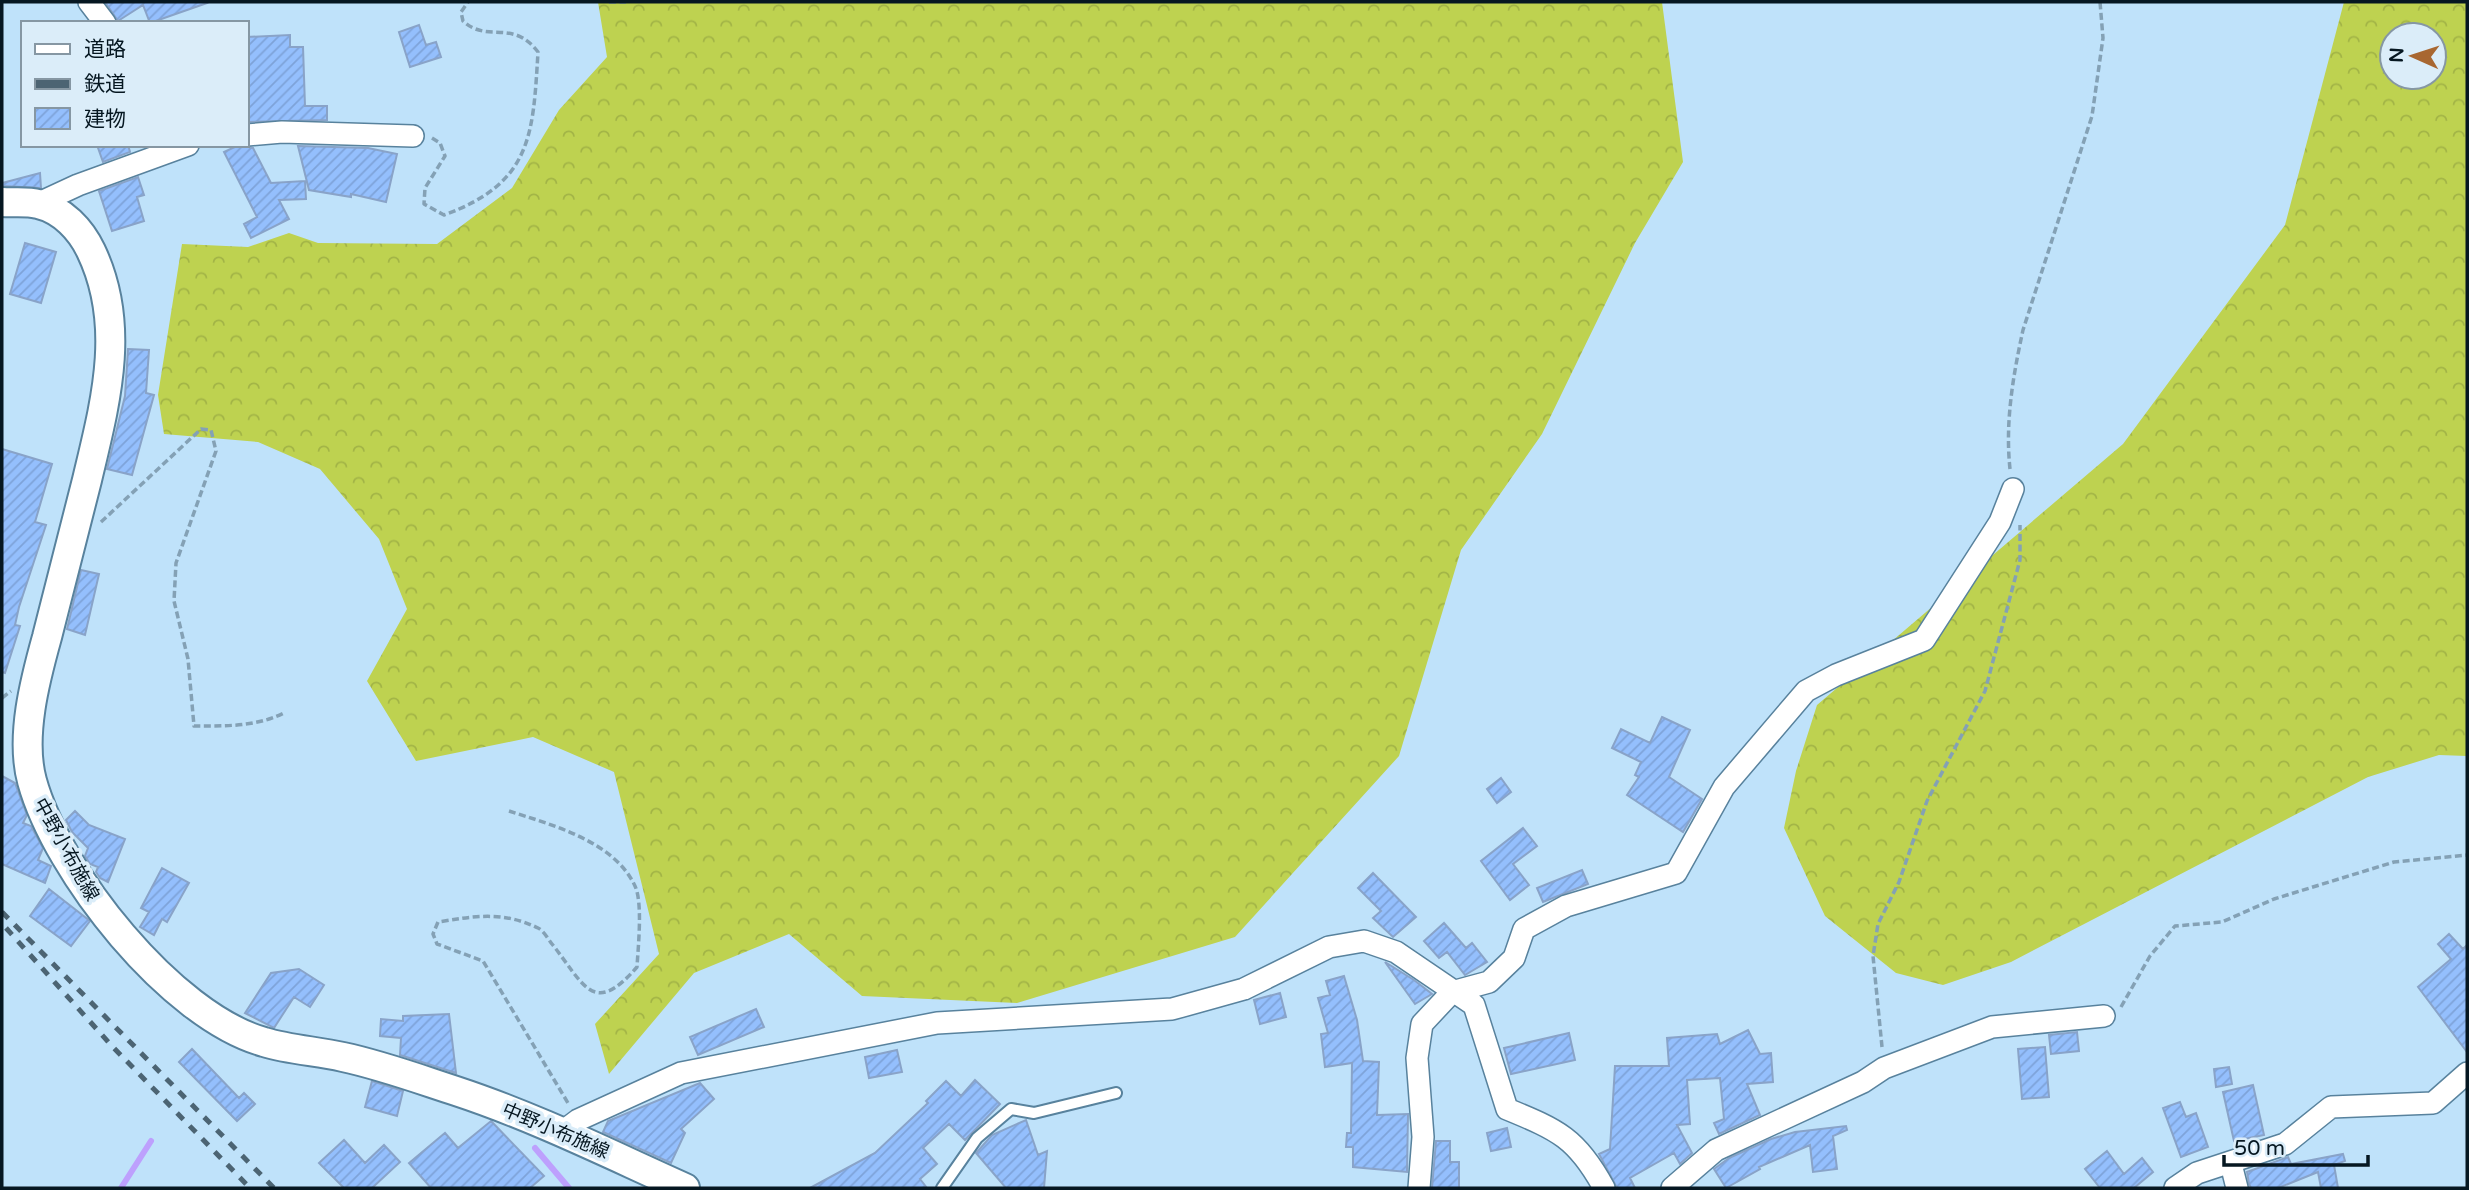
<svg xmlns="http://www.w3.org/2000/svg" width="2469" height="1190" font-family="'Varela Round','Noto Sans JP',sans-serif">
<defs>
<pattern id="forest-crowns" width="20" height="18" patternUnits="userSpaceOnUse" patternTransform="scale(1.75)"><rect width="20" height="18" fill="#bed250"/><path d="M2 6a3 3 0 1 1 6 0M12 15a3 3 0 1 1 6 0" fill="none" stroke="#a2b446"/></pattern>
<pattern id="building-hatch" width="6" height="6" patternUnits="userSpaceOnUse" patternTransform="scale(1.75)"><rect width="6" height="6" fill="#94bffd"/><path d="M-1 1l2-2M0 6l6-6M5 7l2-2" fill="none" stroke="#7ea3d9"/></pattern>
</defs>
<rect width="100%" height="100%" fill="#bfe2fa"/>
<path fill="url(#forest-crowns)" fill-rule="evenodd" d="M598,2h1064l21,160 -48,81 -93,191 -81,116 -62,206 -164,181 -218,66 -155,-7 -73,-62 -95,39 -85,101 -14,-50 64,-70 -45,-182 -81,-35 -117,24 -49,-80 40,-72 -28,-70 -59,-70 -62,-27 -94,-8 -6,-39 24,-151 66,3 41,-14 29,10 119,1 75,-56 47,-78 48,-53z
M2344,2h123v754l-28,-1 -71,22 -357,185 -68,23 -47,-12 -71,-57 -41,-88 12,-57 21,-66 306,-261 162,-219zM2392,35h42v42h-42z"/>
<g fill="none" stroke-linecap="round" stroke-linejoin="round">
<path stroke="#bda0fd" stroke-width="6" d="M535,1148l34,40
M121,1188l30,-47"/>
</g>
<path fill="url(#building-hatch)" stroke="#89a3c8" stroke-width="2" d="M105,2h101l1,1 -57,20 -7,-18 -25,16z
M419,25l7,20 10,-3 5,15 -31,10 -11,-35z
M290,35v12h13l2,59h22v14l-80,2v-85z
M97,145h31l2,7 -27,10z
M239,145l14,3 18,35 34,-2 1,18 -27,1 10,19 -38,19 -7,-14 13,-7 -33,-65z
M298,146l70,2 29,6 -11,48 -35,-8v3l-42,-7z
M40,173l1,15 -39,-2v-3z
M138,177l6,18 -7,2 7,24 -32,10 -13,-40z
M25,243l31,9 -15,51 -31,-9z
M128,349l21,1 -3,43 8,2 -22,80 -25,-6 18,-73z
M2,449l50,15 -17,58 11,3 -27,82 -4,18 5,1 -15,47 -3,-1z
M81,570l18,4 -14,61 -18,-6z
M1662,717l28,13 -21,47 33,22 -19,33 -56,-37 12,-18 -4,-2 6,-13 -29,-14 9,-19 29,14z
M2,776l13,7 12,32 -4,8 8,3 12,22 -5,12 13,6 -6,17 -43,-19z
M1501,778l10,14 -14,11 -10,-14z
M75,811l14,14 36,14 -17,43 -8,-4 -4,-6 2,-5 -8,-3 -5,-8 3,-8 -16,-16 -6,-12z
M1523,828l14,18 -24,18 16,21 -19,15 -29,-39z
M162,868l27,15 -22,39 -5,-3 -8,16 -14,-8 9,-15 -8,-4z
M1582,870l6,14 -45,18 -6,-14z
M1373,873l43,44 -23,20 -20,-19 8,-7 -23,-23z
M49,889l41,32 -19,25 -41,-30z
M1444,923l22,25 6,-5 15,19 -22,13 -18,-23 -8,6 -15,-17z
M2449,934l14,15 4,-4v107l-49,-65 33,-28 -13,-15z
M1385,962l29,18 18,14 -17,10z
M299,969l25,16 -14,22 -16,-10 -20,31 -29,-15 26,-40z
M1344,976l13,44 6,41 16,1 -2,53 31,-1 -1,58 -54,-5v-20h-7l1,-14h4l1,-70 -27,4 -4,-33 7,-1 -10,-35 12,-3 -4,-14z
M1280,993l6,24 -26,7 -6,-24z
M756,1009l8,18 -66,28 -8,-18z
M449,1014l7,59 -56,-18 1,-17 -21,-2 1,-17 22,2v-5z
M1748,1030l12,24 11,-1 2,29 -26,2 13,31 -41,19 -5,-11 10,-4 -4,-41 -33,2 3,44 -13,1 15,28 -12,11 -6,-11 -44,25 5,10h-18l-18,-34 11,-5 5,-83h54l-2,-28 50,-4 3,10z
M2077,1032l2,19 -28,3 -2,-19z
M1569,1033l6,27 -64,14 -7,-26z
M2045,1047l4,50 -27,2 -4,-50z
M192,1049l47,49 5,-5 11,11 -18,17 -58,-59z
M897,1050l5,22 -33,6 -4,-21z
M2229,1067l3,17 -16,3 -2,-18z
M975,1080l25,24 -35,36 -16,-16 -26,24 14,16 -17,15 7,9h-117l65,-35 53,-50 -2,-2 20,-20 15,15z
M372,1081l31,10 -6,25 -32,-9z
M700,1083l14,16 -33,30 4,4 -14,30 -68,-31 5,-11z
M2253,1085l11,50 -30,6 -11,-49z
M2180,1102l6,15 10,-4 12,34 -27,10 -18,-49z
M1026,1120l12,35 9,-4 -3,37h-38l-30,-35 16,-18z
M491,1121l53,55 -14,12h-99l-22,-25 36,-30 13,15z
M1846,1126l1,4 -14,6 4,33 -24,3 -3,-27 -51,22 1,2 -34,19 -12,-19 15,-11 42,-19 24,-7z
M1507,1128l4,19 -20,4 -4,-18z
M344,1140l21,23 19,-18 16,17 -28,26h-28l-25,-25z
M1436,1141h14v21h9v26h-27z
M2107,1151l17,23 18,-16 11,14 -19,16h-34l-15,-19z
M2343,1154l2,7 -11,4 4,23h-17l-3,-16 -40,16h-27l-2,-4 -2,-12 41,-15 3,7z"/>
<g fill="none" stroke-linecap="round" stroke-linejoin="round">
<g stroke="#58829d" stroke-width="14">
<path id="service" d="M942,1188l35,-50 34,-29 23,4 82,-20"/>
</g>
<g stroke="#58829d" stroke-width="24">
<path id="minor" d="M89,2l16,21
M247,135l35,-3 131,4
M37,204l41,-19 110,-40
M562,1132l16,-12 103,-47 256,-50 235,-14 72,-20 85,-42 35,-6 32,11 78,53 33,104c51,21 70,29 97,79
M2231,1164l6,24
M1419,1188l4,-51 -6,-79 5,-34 30,-32 37,-10 25,-24 10,-29 42,-23 110,-33 48,-86 82,-96 30,-16 88,-35 76,-118 13,-33
M1672,1188l44,-38 147,-68 21,-14 108,-41 112,-11
M2175,1188l22,-15 88,-29 46,-37 102,-4 34,-30"/>
</g>
<g stroke="#58829d" stroke-width="32">
<path id="secondary" d="M2,202c11,1 25,-1 36,2 25,6 43,26 53,47 36,75 14,153 -4,229 -13,53 -27,105 -40,157 -12,43 -27,100 -15,144 25,91 139,235 232,261 26,8 53,9 79,15 38,8 76,22 113,34 79,26 153,63 229,97"/>
</g>
<path stroke="#84a1b5" stroke-width="3.5" stroke-dasharray="7 3.5" stroke-linecap="butt" d="M609,2h17
M432,138l8,5 5,13 -20,32 -1,16 20,11c88,-32 89,-80 94,-163 -26,-34 -50,-8 -75,-31l-2,-9 7,-10
M2010,469c-5,-47 3,-93 13,-139l69,-214 11,-78 -3,-36
M101,522l100,-93 10,1 5,21 -40,112 -2,38 14,58 6,67c30,0 62,1 90,-13
M2,698l9,-7
M509,811c43,14 105,30 126,75 8,17 3,62 2,81 -44,51 -53,17 -85,-23 -4,-5 -8,-13 -14,-16 -35,-17 -63,-12 -100,-6l-5,12 4,10 46,17 85,142
M2121,1007l29,-51 25,-30 47,-4 52,-23 120,-37 73,-7
M1882,1047l-9,-91 5,-32 21,-42 28,-81 58,-110 35,-131v-35"/>
<use href="#service" stroke="#fff" stroke-width="10"/>
<use href="#minor" stroke="#fff" stroke-width="21"/>
<use href="#secondary" stroke="#fff" stroke-width="28"/>
<path stroke="#4c6473" stroke-width="5" stroke-dasharray="9 9" stroke-linecap="butt" d="M2,912l272,276
M6,928l105,117 139,143"/>
</g>
<g text-anchor="middle" stroke-width="7" stroke-linejoin="round" paint-order="stroke">
<g font-size="19" fill="#061721" stroke="#dbedf9">
<text transform="translate(67 849) rotate(61)" y="7">中野小布施線</text>
<text transform="translate(556 1130) rotate(23)" y="7">中野小布施線</text>
</g>
</g>
<rect width="2469" height="1190" fill="none" stroke="#061721" stroke-width="7"/>
<rect x="21" y="21" width="228" height="126" fill="#dbedf9" stroke="#8697a3" stroke-width="2"/>
<rect x="35" y="44" width="35" height="10" fill="#ffffff" stroke="#8697a3" stroke-width="2"/>
<text x="84" y="56" font-size="21" fill="#061721">道路</text>
<rect x="35" y="79" width="35" height="10" fill="#4c6473" stroke="#8697a3" stroke-width="2"/>
<text x="84" y="91" font-size="21" fill="#061721">鉄道</text>
<rect x="35" y="108" width="35" height="21" fill="url(#building-hatch)" stroke="#8697a3" stroke-width="2"/>
<text x="84" y="126" font-size="21" fill="#061721">建物</text>
<g transform="translate(2413 56) rotate(273)"><circle r="33" fill="#dbedf9" stroke="#8697a3" stroke-width="2"/>
<path d="M0-5L12 26L0 18L-12 26Z" fill="#a86731"/>
<text y="-10" font-size="19" font-weight="bold" text-anchor="middle" fill="#061721">N</text>
</g>
<path d="M2224 1155v10h144v-10" fill="none" stroke="#061721" stroke-width="3.5"/>
<text x="2234" y="1155" font-size="21" fill="#061721" stroke="#dbedf9" stroke-width="5" paint-order="stroke">50 m</text>
</svg>
